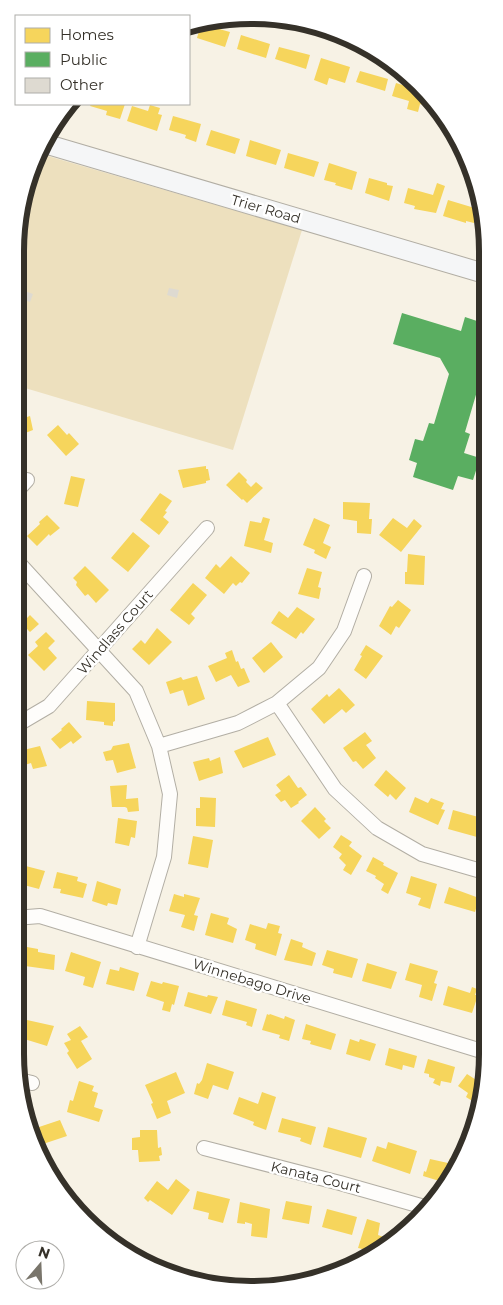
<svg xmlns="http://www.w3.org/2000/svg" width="503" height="1305" font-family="Montserrat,sans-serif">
<rect width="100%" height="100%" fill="#f7f2e5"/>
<path fill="#ede0be" d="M41,154l261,76 -69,220 -218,-65v-134l8,-61z"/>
<path fill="#f6d55c" d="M201,24l29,8 -5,15 -28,-9z
M241,35l29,9 -4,14 -29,-9z
M279,47l31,8 -4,14 -31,-10z
M321,58l29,9 -5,16 -16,-5 -2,7 -13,-5z
M360,71l28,8 -3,12 -29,-9z
M396,83l10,3 1,-2 14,4 9,8 -4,10 -6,-2 -2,8 -11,-3 2,-8 -17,-5z
M91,104h34l-5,15 -14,-4 1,-4 -17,-5z
M150,105l10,3 -2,6 4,1 -5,16 -30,-10 5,-15 16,5z
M173,116l28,8 -5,18 -11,-4 1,-3 -17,-5z
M211,130l29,9 -5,15 -29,-9z
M250,140l31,10 -5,15 -30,-9z
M288,153l31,9 -5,15 -30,-9z
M329,163l28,9 -5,18 -17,-5 1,-2 -12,-3z
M369,178l18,5v2l6,1 -4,15 -24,-8z
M437,183l8,3 -9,27 -22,-4 1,-3 -11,-3 4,-15 25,7z
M448,200l30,9 -4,14 -8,-2v2l-23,-7z
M20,413l1,6 9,-3 3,14 -18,7v-23z
M58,425l9,10 2,-2 10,11 -13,12 -19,-21z
M206,466v3h2l2,11 -4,1v2l-23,5 -5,-18z
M239,472l8,8 -1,2 5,5 5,-5 7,6 -16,15 -4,-4 -1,1 -16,-15z
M71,476l14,3 -7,28 -14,-3z
M160,493l12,8 -7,10 2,1 -4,5 6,5 -10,13 -19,-15z
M343,502l27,1 -1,16h3l-1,15 -14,-1v-12l-14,-2z
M47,515l13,13 -10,8 -1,-2 -12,12 -10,-10 13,-12 -1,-2z
M263,517l7,2 -6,21 9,3 -2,10 -27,-7 6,-25 11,2z
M314,518l16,7 -7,18 8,4 -5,12 -12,-6 1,-3 -12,-5z
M393,518l14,10 7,-9 8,7 -21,26 -22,-17z
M133,532l17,14 -22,26 -17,-14z
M408,554l17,2 -1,29 -19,-1v-12h2z
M231,556l19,17 -8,10 -2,-1 -4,4 -3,-3 -9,11 -19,-16 11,-14 4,4z
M85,566l24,24 -13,13 -8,-9 -3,2 -9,-11 1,-3 -4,-4z
M307,568l15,4 -4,15 3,1 -2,11 -21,-5z
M193,583l14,12 -16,19 4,4 -6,7 -19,-15z
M398,600l13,10 -12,18 -3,-2 -5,9 -12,-9 11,-20 2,1z
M297,607l18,12 -12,15 -2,-2 -5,7 -25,-16 8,-12 9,7z
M30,615l9,9 -9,8 -3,-3 -12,11v-22l6,6z
M157,628l15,14 -23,23 -17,-16 9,-9 4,4z
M46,632l9,9 -7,7 9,10 -13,13 -16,-16 10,-9 -3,-4z
M271,642l12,15 -19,16 -12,-15z
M366,645l17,11 -17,23 -12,-9 8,-14 -2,-1z
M232,650l4,12 2,-1 3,8 3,-1 6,14 -12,5 -7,-12 -15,7 -8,-16 19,-8 -2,-5z
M197,676l8,23 -17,7 -5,-16 -13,4 -4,-12 15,-5 2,3z
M339,688l16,17 -9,8 -4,-4 -18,15 -13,-15 16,-15 2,3z
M87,701l28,2v18l-2,1v4l-9,-1v-3l-18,-2z
M69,722l13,15 -9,7 -2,-3 -11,8 -9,-10 11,-9 -1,-1z
M365,732l7,9 -6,4 10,13 -13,11 -7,-8 -3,1 -10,-14z
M268,737l8,18 -33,13 -9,-17z
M129,743l7,25 -19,5 -4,-13 -7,1 -3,-9 8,-2 2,-4z
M40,746l7,20 -14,3 -2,-6 -16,5v-16z
M220,757l3,16 -24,8 -6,-19 16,-4 1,3z
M386,770l20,18 -10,12 -6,-6 -2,3 -14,-12z
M289,775l9,13 3,-1 6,8 -9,7 1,1 -8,5 -6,-8 -4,2 -6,-7 6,-4 -5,-6z
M127,785l-1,14 12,-1 1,13 -11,1 -1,-4 -2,-1h-13l-2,-21z
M200,797l16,1 -1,29 -19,-1v-18h4z
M415,797l13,6 3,-5 13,5 -3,6 4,1 -7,15 -29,-13z
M315,807l11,12 -2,2 7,7 -12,11 -18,-18z
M453,810l29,8 -5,19 -29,-8z
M118,818l19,3 -2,17 -4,-1 -2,9 -14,-3z
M341,835l11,7 -3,4 13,10 -11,19 -8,-5 3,-5 -7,-7 3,-4 -9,-7z
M193,836l20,4 -5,28 -20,-4z
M373,857l11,6 -1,2 15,8 -10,21 -7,-4 3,-6 -9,-6 1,-2 -10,-5z
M18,864l27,7 -6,18 -19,-5v-4l-5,-1z
M57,872l21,5 -1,4 10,3 -4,14 -23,-5 1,-4 -8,-1z
M411,876l26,8 -7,25 -12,-4 3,-7 -15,-5z
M97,881l24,8 -4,16 -9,-2 -1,3 -15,-5z
M449,887l30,11 -4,14 -31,-9z
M174,894l10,3v-3l16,4 -6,17 4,1 -4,15 -13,-4 4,-12 -16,-4z
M211,913l18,5 -2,6 10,5 -4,14 -28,-8z
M268,923l12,3 -2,7 4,1 -6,22 -21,-7 1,-5 -11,-4 5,-16 16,5z
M291,939l12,4 -1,4 14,6 -4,13 -28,-6z
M27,947l11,2v3l17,3 -1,15 -29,-4z
M327,950l31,9 -6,19 -19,-5 1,-4 -12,-4z
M71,952l30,10 -8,26 -10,-3 2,-8 -20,-6z
M367,963l30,9 -6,17 -29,-8z
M410,963l28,8 -4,12 3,1 -5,17 -13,-4 3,-12 -17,-5z
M120,967l19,6 -5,18 -28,-7 4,-15 9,2z
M151,981l11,3 1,-2 16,4 -5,19 -2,-1 -2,8 -8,-2 2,-8 -18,-6z
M448,986l22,7 2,-6 5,2 -2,6h3l-6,18 -29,-8z
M188,992l19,5 1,-2 10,2 -7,17 -27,-8z
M226,1000l31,9 -5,18 -6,-2 1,-3 -25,-7z
M267,1014l2,1 1,-1 14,5 1,-3 10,4 -6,21 -10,-3 1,-3 -18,-5z
M27,1020l27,6 -7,20 -26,-8z
M306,1024l30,10 -5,16 -21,-6 1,-3 -9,-2z
M80,1026l8,11 -7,4 11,18 -15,10 -10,-16 2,-2 -5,-8 7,-3 -4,-6z
M350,1039l9,3 1,-3 16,5 -6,17 -24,-7z
M389,1048l28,8 -3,12 -11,-3 -1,5 -17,-5z
M428,1059l27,8 -4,16 -10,-2 -1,5 -7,-3 2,-4 -6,-2v-3l-5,-1z
M207,1063l27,9 -6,18 -15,-5 -5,14 -14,-5 3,-11 2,1 3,-4z
M176,1072l9,21 -18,8 4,12 -14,6 -6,-15 2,-1 -8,-18z
M467,1074l17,11 -2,12 -5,7 -11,-7 2,-4 -10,-7z
M79,1081l15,5 -2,5 6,2 -4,14 9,3 -4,12 -32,-10 3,-12 3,1z
M262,1092l14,5 -10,33 -13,-5 1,-3 -21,-8 6,-17 19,7z
M282,1118l34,9 -5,18 -11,-4 1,-3 -23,-6z
M60,1120l7,16 -30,10 -7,-16z
M328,1127l39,11 -6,20 -38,-11z
M140,1130h17l1,18 3,-1 1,8 -3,1 1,5 -21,1 -1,-12h-6v-12l8,-1z
M388,1142l29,9 -7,23 -38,-13 5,-15 9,3z
M450,1158l7,3 -11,22 -23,-7 1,-5 2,1 4,-13 18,4z
M176,1179l14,11 -18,25 -22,-15 -2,2 -4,-4 13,-17 11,9z
M197,1191l33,8 -7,24 -15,-4 1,-6 -16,-4z
M286,1201l26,5 -3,18 -27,-5z
M240,1202l30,7 -3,29 -16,-2 1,-12 -7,-2v2l-8,-1z
M327,1209l30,8 -5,18 -30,-8z
M367,1219l13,4 -2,12 14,5 -9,10 -14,6 2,-5 -13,-3z"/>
<path fill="#5aae61" d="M402,313l59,18 4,-14 21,7v47h-3l-18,61 5,2 -6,19 16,5 -7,22 -15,-4 -5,14 -40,-13 4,-14 -8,-3 6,-21 8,2 6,-18 5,1 15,-50 -9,-16 -47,-14z"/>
<path fill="#dedad1" d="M169,288l10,2 -2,8 -10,-3z
M22,290l11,4 -3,8 -11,-4z"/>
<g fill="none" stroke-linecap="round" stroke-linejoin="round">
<g stroke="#b2aea4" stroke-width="16">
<path id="street" d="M312,23l3,1
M15,493l12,-13
M15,559l121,132 23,55 11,48 -6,63 -27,90
M277,703l58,86 42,39 45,26 66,19
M15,726l34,-20 158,-178
M159,746l79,-23 39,-20 42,-35 25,-37 20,-55
M15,918l25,-2 448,137
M19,1080l13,3
M204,1148l136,35 88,25"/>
</g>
<g stroke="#b2aea4" stroke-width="21">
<path id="secondary" d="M46,144l440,130"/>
</g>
<use href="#street" stroke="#fefdfb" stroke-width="14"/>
<use href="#secondary" stroke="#f5f6f7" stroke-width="19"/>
</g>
<g text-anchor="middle" stroke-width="5" stroke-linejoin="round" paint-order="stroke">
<g font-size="14" fill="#353129" stroke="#fff">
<text transform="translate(266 209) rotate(16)" y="5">Trier Road</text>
<text transform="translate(115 632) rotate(-49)" y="5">Windlass Court</text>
<text transform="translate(252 981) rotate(17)" y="5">Winnebago Drive</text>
<text transform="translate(316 1177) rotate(14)" y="5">Kanata Court</text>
</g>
</g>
<path d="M0 0H503V1305H0ZM251 24H252A227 227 0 0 1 479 251V1054A227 227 0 0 1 252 1281H251A227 227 0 0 1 24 1054V251A227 227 0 0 1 251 24Z" fill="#fff" fill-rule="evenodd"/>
<path fill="none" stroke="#353129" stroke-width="6" d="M251 24H252A227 227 0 0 1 479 251V1054A227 227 0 0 1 252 1281H251A227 227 0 0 1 24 1054V251A227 227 0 0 1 251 24Z"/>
<rect x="15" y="15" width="175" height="90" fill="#ffffff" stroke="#aeada9"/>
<rect x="25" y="28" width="25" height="15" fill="#f6d55c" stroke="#aeada9"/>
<text x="60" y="40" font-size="15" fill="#353129">Homes</text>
<rect x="25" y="52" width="25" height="15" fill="#5aae61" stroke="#aeada9"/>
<text x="60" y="65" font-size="15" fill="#353129">Public</text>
<rect x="25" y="78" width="25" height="15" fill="#dedad1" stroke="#aeada9"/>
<text x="60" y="90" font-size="15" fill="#353129">Other</text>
<g transform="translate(40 1265) rotate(19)"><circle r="24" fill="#ffffff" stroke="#aeada9"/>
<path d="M0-4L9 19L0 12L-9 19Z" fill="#79756b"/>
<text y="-8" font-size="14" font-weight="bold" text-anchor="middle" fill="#353129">N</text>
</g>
</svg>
